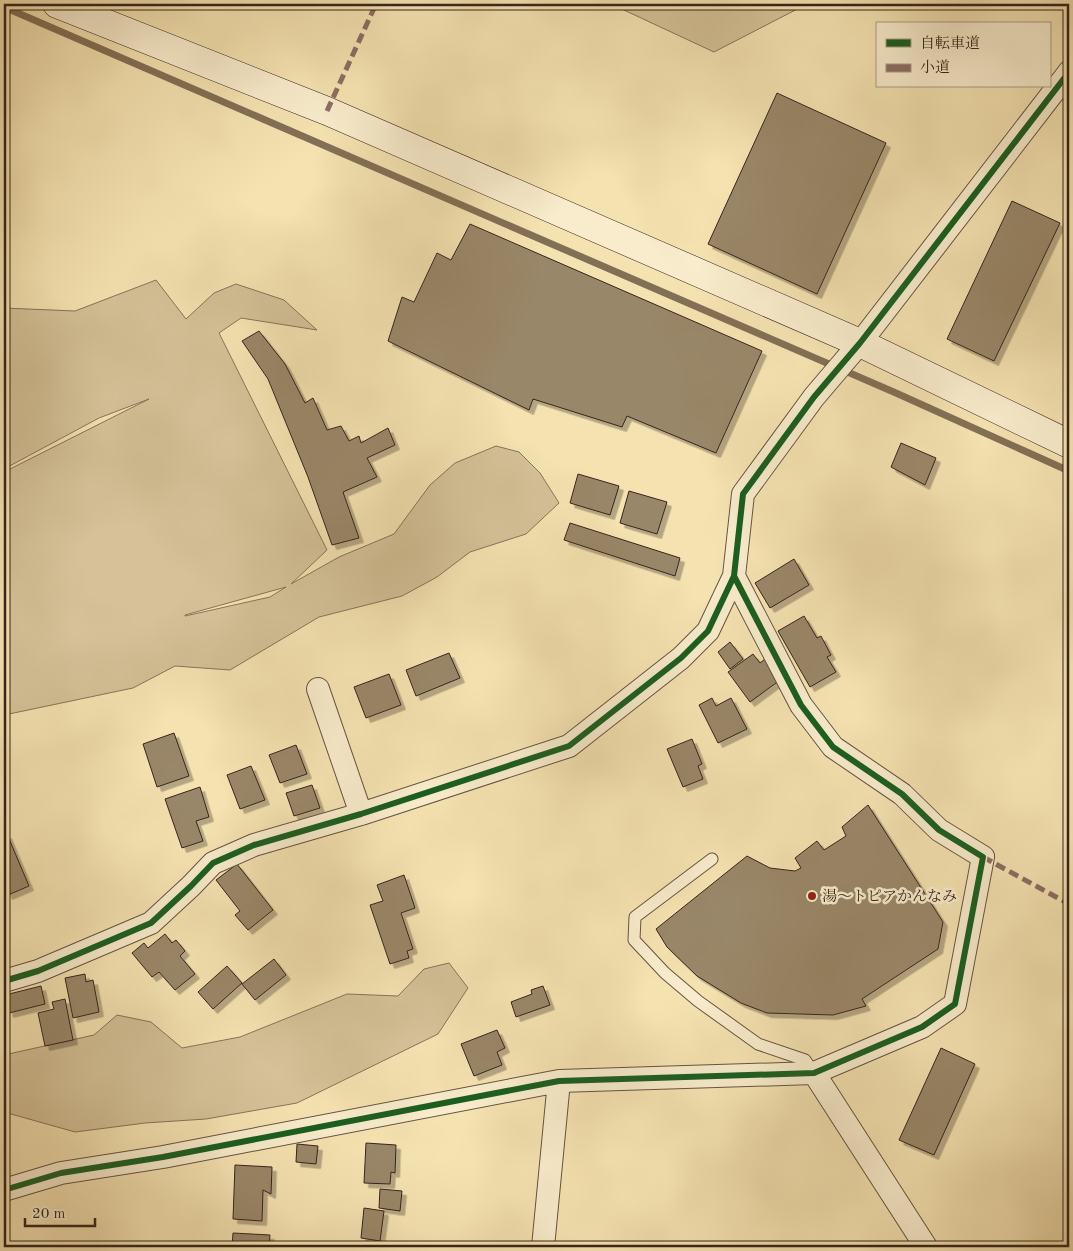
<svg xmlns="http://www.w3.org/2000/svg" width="1073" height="1251" font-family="'Old Standard TT','Noto Serif JP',serif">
<defs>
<filter id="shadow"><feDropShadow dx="4.5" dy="4.5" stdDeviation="0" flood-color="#0004"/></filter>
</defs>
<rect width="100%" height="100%" fill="#f5e2b1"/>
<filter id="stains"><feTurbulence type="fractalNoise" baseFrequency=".004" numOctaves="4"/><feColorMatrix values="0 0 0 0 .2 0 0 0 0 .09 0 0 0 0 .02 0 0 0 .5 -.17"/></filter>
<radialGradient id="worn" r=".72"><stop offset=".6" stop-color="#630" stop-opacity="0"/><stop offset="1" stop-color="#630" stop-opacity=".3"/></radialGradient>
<path fill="#d5c298" stroke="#86745a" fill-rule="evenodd" d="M611,4h196l-93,48z
M156,280l30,39 28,-26 22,-9 48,16 33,30 -76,-12 -22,15 108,217 -36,34 48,-27 55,-23 36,-49 25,-22 41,-17 23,6 21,21 19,30 -33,31 -56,18 -33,25 -35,19 -83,21 -89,53 -55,-4 -42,22 -124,26 -5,4v-246l145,-73 -50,19 -95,51v-161l71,3zM286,587l-16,10 -85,19v-1z
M449,963l19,25 -30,46 -141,69 -91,16 -61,4 -70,9 -71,-20v-57l90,-20 23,-20 34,7 31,26 58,-11 107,-43 51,2 26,-27z"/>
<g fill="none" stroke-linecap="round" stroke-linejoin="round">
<path stroke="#827056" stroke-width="7" d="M4,7l892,386 173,78"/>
</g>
<path fill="#998769" stroke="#36251b" filter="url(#shadow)" d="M777,93l109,50 -69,151 -109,-50z
M1012,201l48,22 -66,138 -47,-22z
M470,224l292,127 -46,102 -89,-37 -5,11 -89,-28 -4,11 -141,-69 14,-44 12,5 23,-49 14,7z
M259,331l26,33 20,39 8,-5 14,32 14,-4 8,15 10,-5 2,7 27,-15 7,17 -28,13 10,19 -34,15 16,46 -27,7 -24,-68 -40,-98 -26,-38z
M901,443l35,15 -11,27 -34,-18z
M578,474l41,12 -9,29 -40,-12z
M629,491l38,11 -10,32 -37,-11z
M570,523l110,35 -5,18 -111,-36z
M794,559l15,26 -39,23 -15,-25z
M804,616l13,22 4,-2 10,19 -4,2 9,15 -26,15 -32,-56z
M730,642l13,17 -13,10 -12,-17z
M449,653l11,25 -44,18 -10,-26z
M753,654l7,9 5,-4 15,21 -30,22 -22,-30z
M389,674l12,31 -35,13 -12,-31z
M712,698l4,8 15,-8 16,31 -29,14 -19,-38z
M174,733l15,43 -32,11 -14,-43z
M692,739l10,25 -4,2 5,13 -20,8 -16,-38z
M296,745l11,29 -27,9 -11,-28z
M251,766l14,34 -25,9 -13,-34z
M312,785l8,23 -26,8 -8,-23z
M200,787l9,30 -13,4 7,20 -21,7 -17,-49z
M868,805l75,117 -5,27 -76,50 4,7 -33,9 -66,-2 -26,-10 -44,-27 -30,-29 -11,-18 91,-73 23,12 25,3 6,-3 -6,-10 22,-17 7,9 22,-14 -4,-9z
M7,834l22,52 -21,9 -4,-10v-50z
M237,864l36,46 -25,20 -13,-15 5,-4 -24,-31z
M404,875l11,33 -14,5 12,36 -6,2 2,7 -19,6 -20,-59 13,-4 -6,-16z
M165,934l7,9 4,-3 9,11 -5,5 15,18 -20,16 -16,-18 -7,5 -20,-24 12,-10 4,5z
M274,959l12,16 -31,25 -13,-16z
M227,966l15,17 -29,26 -15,-17z
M85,974l1,8 7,-2 6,32 -26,6 -8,-40z
M41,986l4,18 -36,9 -4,-18z
M543,986l7,19 -34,12 -5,-15 21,-8 -1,-4z
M65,999l8,41 -28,6 -7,-33 16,-4 -2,-7z
M497,1030l8,18 -8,4 5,13 -28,11 -13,-32z
M941,1048l34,16 -41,91 -35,-15z
M366,1143l30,2 -1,28 -4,-1 -1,12 -26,-1z
M297,1144l21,2 -2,18 -20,-2z
M235,1165l37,2 -1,27 -8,-4 -1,31 -29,-2z
M380,1189l22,2 -2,20 -21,-3z
M364,1208l20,3 -4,30 -19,-3z
M233,1233l37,2 -1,12h-37z"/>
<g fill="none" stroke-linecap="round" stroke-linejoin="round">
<g stroke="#665440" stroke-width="13">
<path id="lane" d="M712,859l-77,58 -1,23 31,33 33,28 60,43 47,16 9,13"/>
</g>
<g stroke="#665440" stroke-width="24">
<path id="street" d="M318,689l43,125
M4,981l34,-10 113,-48 40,-37 22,-23 41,-18 107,-31 208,-68 112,-88 27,-27 26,-55 9,-82 71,-97 46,-54 209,-271
M814,1073l112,174
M4,1190l57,-17 102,-16 396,-76 255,-8 108,-46 33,-23 28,-147 -44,-27 -37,-36 -69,-47 -32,-42 -67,-129
M543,1247l16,-166"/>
</g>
<g stroke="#36251b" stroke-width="29">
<path id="secondary" d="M57,4l270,107 533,232 209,101"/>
</g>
<use href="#lane" stroke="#f8eccc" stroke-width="11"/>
<use href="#street" stroke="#f8eccc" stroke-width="22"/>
<use href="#secondary" stroke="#f8eccc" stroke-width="28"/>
<path stroke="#8d6e63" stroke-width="5" stroke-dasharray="10 5" stroke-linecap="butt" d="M327,111l49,-107
M983,857l86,47"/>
<g stroke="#f8eccc" stroke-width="9">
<path id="cycleway" d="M4,981l34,-10 113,-48 40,-37 22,-23 41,-18 107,-31 208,-68 112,-88 27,-27 26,-55 9,-82 71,-97 46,-54 209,-271
M4,1190l57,-17 102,-16 396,-76 255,-8 108,-46 33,-23 28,-147 -44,-27 -37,-36 -69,-47 -32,-42 -67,-129"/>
</g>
<use href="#cycleway" stroke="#1b5e20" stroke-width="6"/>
</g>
<circle fill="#8f2418" stroke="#f8eccc" stroke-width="2" cx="812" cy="896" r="5"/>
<g text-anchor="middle" stroke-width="5" stroke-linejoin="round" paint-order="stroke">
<g font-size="15" fill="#36251b" stroke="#f8eccc" text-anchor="start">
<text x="822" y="901">湯～トピアかんなみ</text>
</g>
</g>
<rect width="1073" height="1251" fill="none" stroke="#f5e2b1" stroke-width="20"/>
<rect x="5" y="5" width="1063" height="1241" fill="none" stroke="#36251b" stroke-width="2.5"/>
<rect x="10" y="10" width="1053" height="1231" fill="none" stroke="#36251b"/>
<rect x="876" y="22" width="175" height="65" fill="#f8eccc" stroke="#aa9c85"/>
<rect x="886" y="39" width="25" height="8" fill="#1b5e20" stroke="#aa9c85"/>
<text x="920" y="48" font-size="15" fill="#36251b">自転車道</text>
<rect x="886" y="64" width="25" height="8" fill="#8d6e63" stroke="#aa9c85"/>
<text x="920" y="72" font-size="15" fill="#36251b">小道</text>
<path d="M25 1218v8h70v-8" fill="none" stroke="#36251b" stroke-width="2.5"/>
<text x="32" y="1218" font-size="15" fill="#36251b" stroke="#f8eccc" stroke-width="4" paint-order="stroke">20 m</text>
<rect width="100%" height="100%" filter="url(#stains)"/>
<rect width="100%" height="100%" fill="url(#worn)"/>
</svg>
